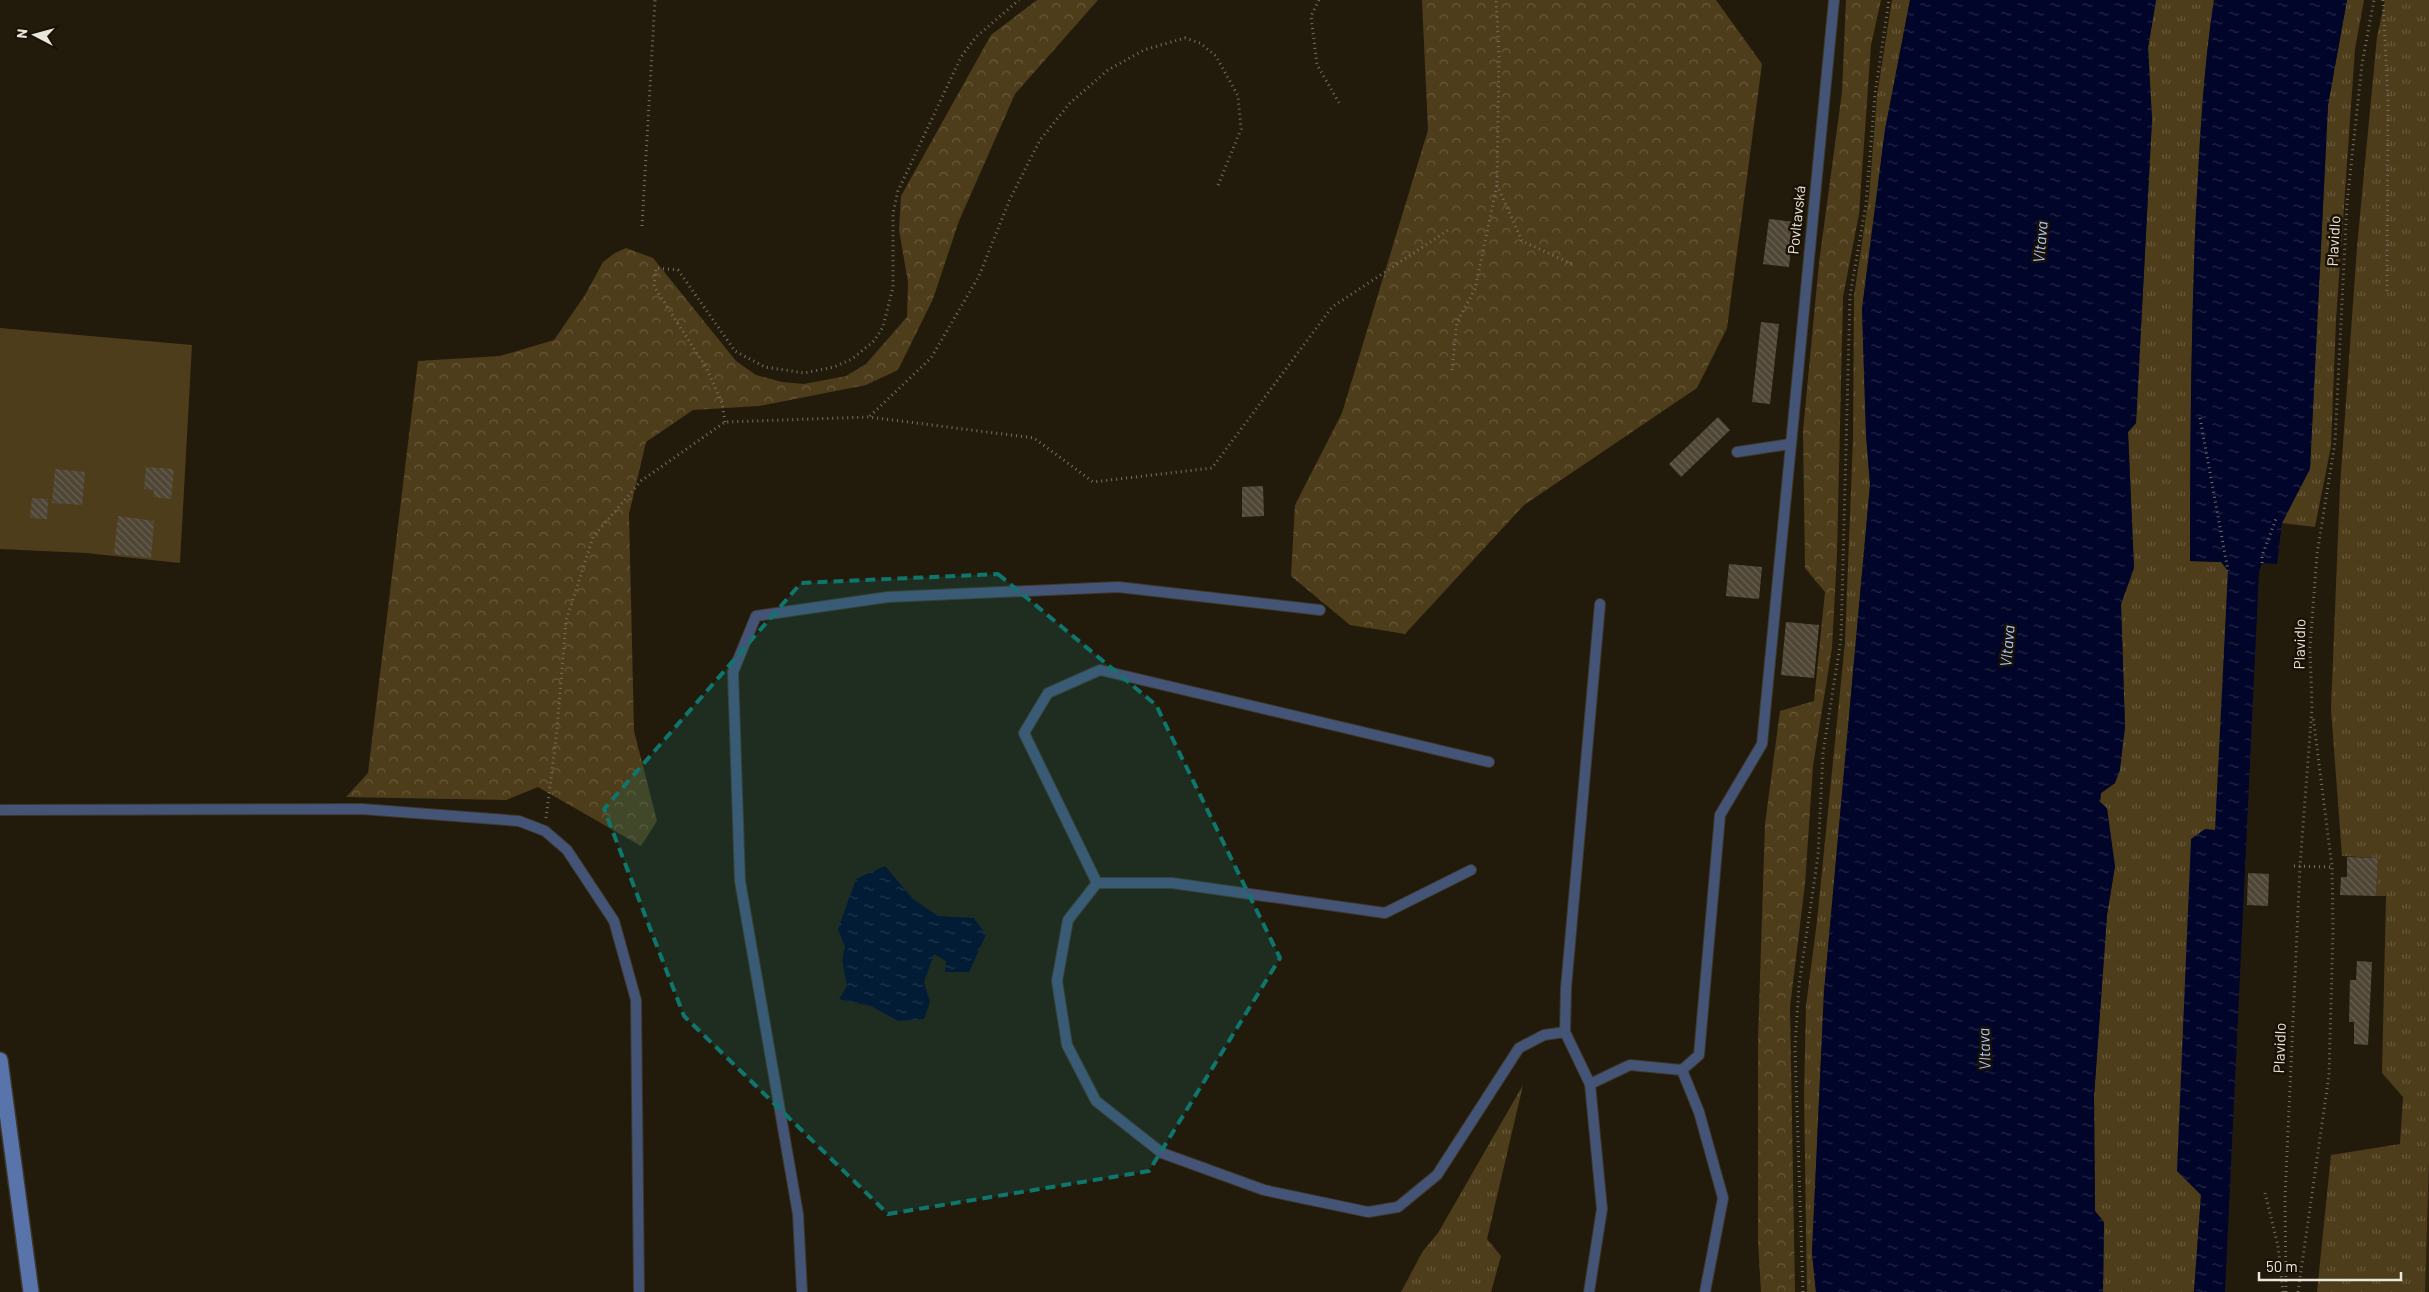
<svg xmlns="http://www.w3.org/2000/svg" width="2429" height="1292" font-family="Barlow,sans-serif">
<defs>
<pattern id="grass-tufts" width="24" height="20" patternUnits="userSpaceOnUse" patternTransform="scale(1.25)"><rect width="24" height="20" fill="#4e3d1a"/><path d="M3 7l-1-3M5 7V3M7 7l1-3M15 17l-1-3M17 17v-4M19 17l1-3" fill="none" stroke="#68593b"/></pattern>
<pattern id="forest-crowns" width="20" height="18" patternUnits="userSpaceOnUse" patternTransform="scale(1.25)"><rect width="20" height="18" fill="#4e3d1a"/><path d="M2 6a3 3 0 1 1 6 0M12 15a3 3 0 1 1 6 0" fill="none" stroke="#68593b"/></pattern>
<pattern id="water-ripples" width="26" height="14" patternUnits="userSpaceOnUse" patternTransform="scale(1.25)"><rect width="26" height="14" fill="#000529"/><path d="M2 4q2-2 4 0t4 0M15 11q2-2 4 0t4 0" fill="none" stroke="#252947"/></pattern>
<pattern id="building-back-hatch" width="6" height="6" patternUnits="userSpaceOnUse" patternTransform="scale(1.25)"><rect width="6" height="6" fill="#4f4636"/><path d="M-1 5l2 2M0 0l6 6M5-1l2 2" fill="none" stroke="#686152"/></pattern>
</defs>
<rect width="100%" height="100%" fill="#221b0c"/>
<path fill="#2d220c" d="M2429,1161v131h-4z"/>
<path fill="url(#grass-tufts)" d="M1892,0h18l-25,130 -23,179 4,125 4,51 -46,507 -12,260 4,40h-9l-3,-197 2,-89 11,-85 28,-279 8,-203 1,-143 15,-100 8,-100z
M2156,0h58c-11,70 -14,141 -18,212 -5,116 -6,232 -6,349l32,1 6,9 -27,624 -7,97h-91l1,-70 -9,-11 -1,-114 13,-182 8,-49 -15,-64 1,-9 14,-10 10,-56 -4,-123 13,-36 -6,-136 8,-9 16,-304 -4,-71z
M2347,0h17l-9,49 -19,271 -5,126 -16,81 -33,-4 28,-55 18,-363z
M2385,0h44v1161l-4,131h-108l14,-137 69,-11 3,-47 -21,-24 4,-177h-10l2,-38 -36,-2 -11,-147 9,-223 17,-239 20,-210z
M1523,1085l-36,154 14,17 -10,36h-90l22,-41 15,-18z"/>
<path fill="url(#forest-crowns)" d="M1037,0h61l-83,94 -56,127 -26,78 -35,71 -32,15 -107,21 -66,4 -47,32 -17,72 5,217 23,90 -16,25 -103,-59 -32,13 -160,-3 22,-24 50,-412 82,-5 54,-16 31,-45 18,-33 12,-9 11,-5 27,10 83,103 20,14 26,7 22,2 42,-8 20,-12 41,-47 1,-35 -9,-52 2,-34 90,-161z
M1422,0h294l46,64 -35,264 -30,60 -173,117 -119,129 -55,-9 -59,-49 4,-71 47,-92 86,-283z
M1846,0h35l-10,45 -12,169 -16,83 -6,257 -5,94 -19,118 -8,118 -15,123 5,285h-34l-3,-50v-202l7,-216 15,-113 34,-10 11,-109 -20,-24 -2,-137 16,-168 23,-171z"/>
<path fill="#4e3d1a" d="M0,328l192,17 -12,218 -94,-10 -86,-4z"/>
<path fill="url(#water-ripples)" d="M1910,0h246l-8,48 4,71 -16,304 -8,9 6,136 -13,36 4,123 -5,43 -5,13 -14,10 -1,9 7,6 8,58 -8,49 -13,182 1,114 9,11 -1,70h-287l-4,-39 12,-261 46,-507 -4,-51 -4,-125 23,-179z
M2214,0h133l-19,105 -18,364 -28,54 -5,41 -15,-1 -3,9 -34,720h-31l7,-97 -24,-24 14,-332 14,-10 10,1 13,-259 -7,-9 -31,-1c0,-116 1,-232 6,-349 4,-71 7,-142 18,-212z
M885,866l28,33 25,17 36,2 12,17 -17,37h-24l1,-11 -12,-7 -10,28 6,20 -6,17 -26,2 -27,-15 -32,-7 8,-13 -5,-26 3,-13 -7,-18 18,-50z"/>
<path fill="url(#building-back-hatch)" d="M1769,219l25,3 -5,45 -26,-3z
M1761,322l18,2 -9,80 -18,-2z
M1718,417l12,13 -49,47 -12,-13z
M146,467l28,2 -3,30 -18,-2 1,-7 -10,-1z
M55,469l30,3 -3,33 -30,-2z
M1263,486l1,30 -22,1v-30z
M32,498l16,1 -1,20 -17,-1z
M118,516l36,5 -3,37 -37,-4z
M1729,564l33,3 -3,32 -33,-3z
M1786,622l33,3 -5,53 -33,-3z
M2347,857l31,1 -2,38 -36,-1 1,-18h6z
M2248,873l21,1 -1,32 -21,-1z
M2357,961l15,1 -4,83 -14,-1v-22h-5l1,-42h6z"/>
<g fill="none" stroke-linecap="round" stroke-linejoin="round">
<g stroke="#3e3729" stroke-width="12">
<path id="lane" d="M1737,452l53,-8
M0,810l362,-1 157,12 26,10 22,19 47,71 22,79 3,292
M1471,870l-86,43 -213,-30h-75l-29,37 -11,61 10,64 29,56 66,52 102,37 104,22 30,-5 39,-32 82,-127 25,-13 21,-3
M1097,883l-73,-150 24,-40 52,-23 389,92
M1682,1070l17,-15 21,-240 42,-71 72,-744
M1590,1084l40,-19 52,5 17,42 24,86 -18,94
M802,1292l-4,-78 -58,-333 -7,-209 23,-56 132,-19 230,-10 202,23
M1589,1292l13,-83 -12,-125 -25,-52 1,-44 34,-384"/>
</g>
<g stroke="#3e3729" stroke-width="18">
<path id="secondary" d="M0,1060l31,232"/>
</g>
<path stroke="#767063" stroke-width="3" stroke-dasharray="1 4" stroke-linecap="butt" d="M1319,0l-8,16 6,49 24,41
M2383,0l5,98 -1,193
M1497,185l25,56 50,23
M642,226l13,-226
M1452,370l5,-48 18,-33 22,-104 2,-130 -3,-55
M870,416l61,-58 48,-82 31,-77 30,-59 30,-37 38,-33 36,-20 41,-12 15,5 16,13 22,40 3,33 -24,59
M2200,418l28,153
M725,422l-3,-19 -15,-34 -53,-83 2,-18 22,2 57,81 30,16 39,6 30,-6 18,-8 22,-18 9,-14 10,-40v-74l5,-22 63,-134 15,-20 43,-37
M2262,563v-7l15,-40
M546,818l10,-78 10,-119 27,-84 48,-56 84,-59 144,-5 165,21 59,44 119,-14 120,-161 118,-78
M2294,866l38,1
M2265,1193l13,53 5,46
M1803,1292l-8,-244 4,-63 19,-129 5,-103 18,-114 9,-343 16,-92 9,-110 14,-94
M2286,1292l-1,-94 15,-332 12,-158 -2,-61 7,-93 18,-112 12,-239 15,-139 12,-64
M2298,1292l31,-217 4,-143 -1,-65 -19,-151"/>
<use href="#lane" stroke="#445477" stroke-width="10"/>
<use href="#secondary" stroke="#5974ab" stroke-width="15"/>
</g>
<path fill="#0f766e" fill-opacity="0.2" stroke="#0f766e" stroke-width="4" stroke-dasharray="10 6" stroke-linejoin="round" d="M998,574l158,131 124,253 -131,213 -261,43 -204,-198 -80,-207 197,-226z"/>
<g text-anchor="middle" stroke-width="5" stroke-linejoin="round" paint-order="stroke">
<g font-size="15" fill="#ebe6dc" stroke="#191204">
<text transform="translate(1797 220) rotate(-84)" y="5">Povltavská</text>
<text transform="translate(2334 241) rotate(-87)" y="5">Plavidlo</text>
<text transform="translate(2300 644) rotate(-89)" y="5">Plavidlo</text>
<text transform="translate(2280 1048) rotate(-88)" y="5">Plavidlo</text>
</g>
<g font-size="16" font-style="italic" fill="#a9c5fd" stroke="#191204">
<text transform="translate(2040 242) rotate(-85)" y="6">Vltava</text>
<text transform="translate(2007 646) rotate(-85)" y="6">Vltava</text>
<text transform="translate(1984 1049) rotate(-92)" y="6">Vltava</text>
</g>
</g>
<g transform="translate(35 35) rotate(276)" stroke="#191204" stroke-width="4" paint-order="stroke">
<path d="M0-4L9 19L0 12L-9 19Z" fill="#ebe6dc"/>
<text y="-8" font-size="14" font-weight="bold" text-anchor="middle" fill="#ebe6dc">N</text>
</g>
<path d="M2259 1272v8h142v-8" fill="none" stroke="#ebe6dc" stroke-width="2.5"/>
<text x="2266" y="1272" font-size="15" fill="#ebe6dc" stroke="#191204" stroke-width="4" paint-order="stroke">50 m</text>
</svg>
